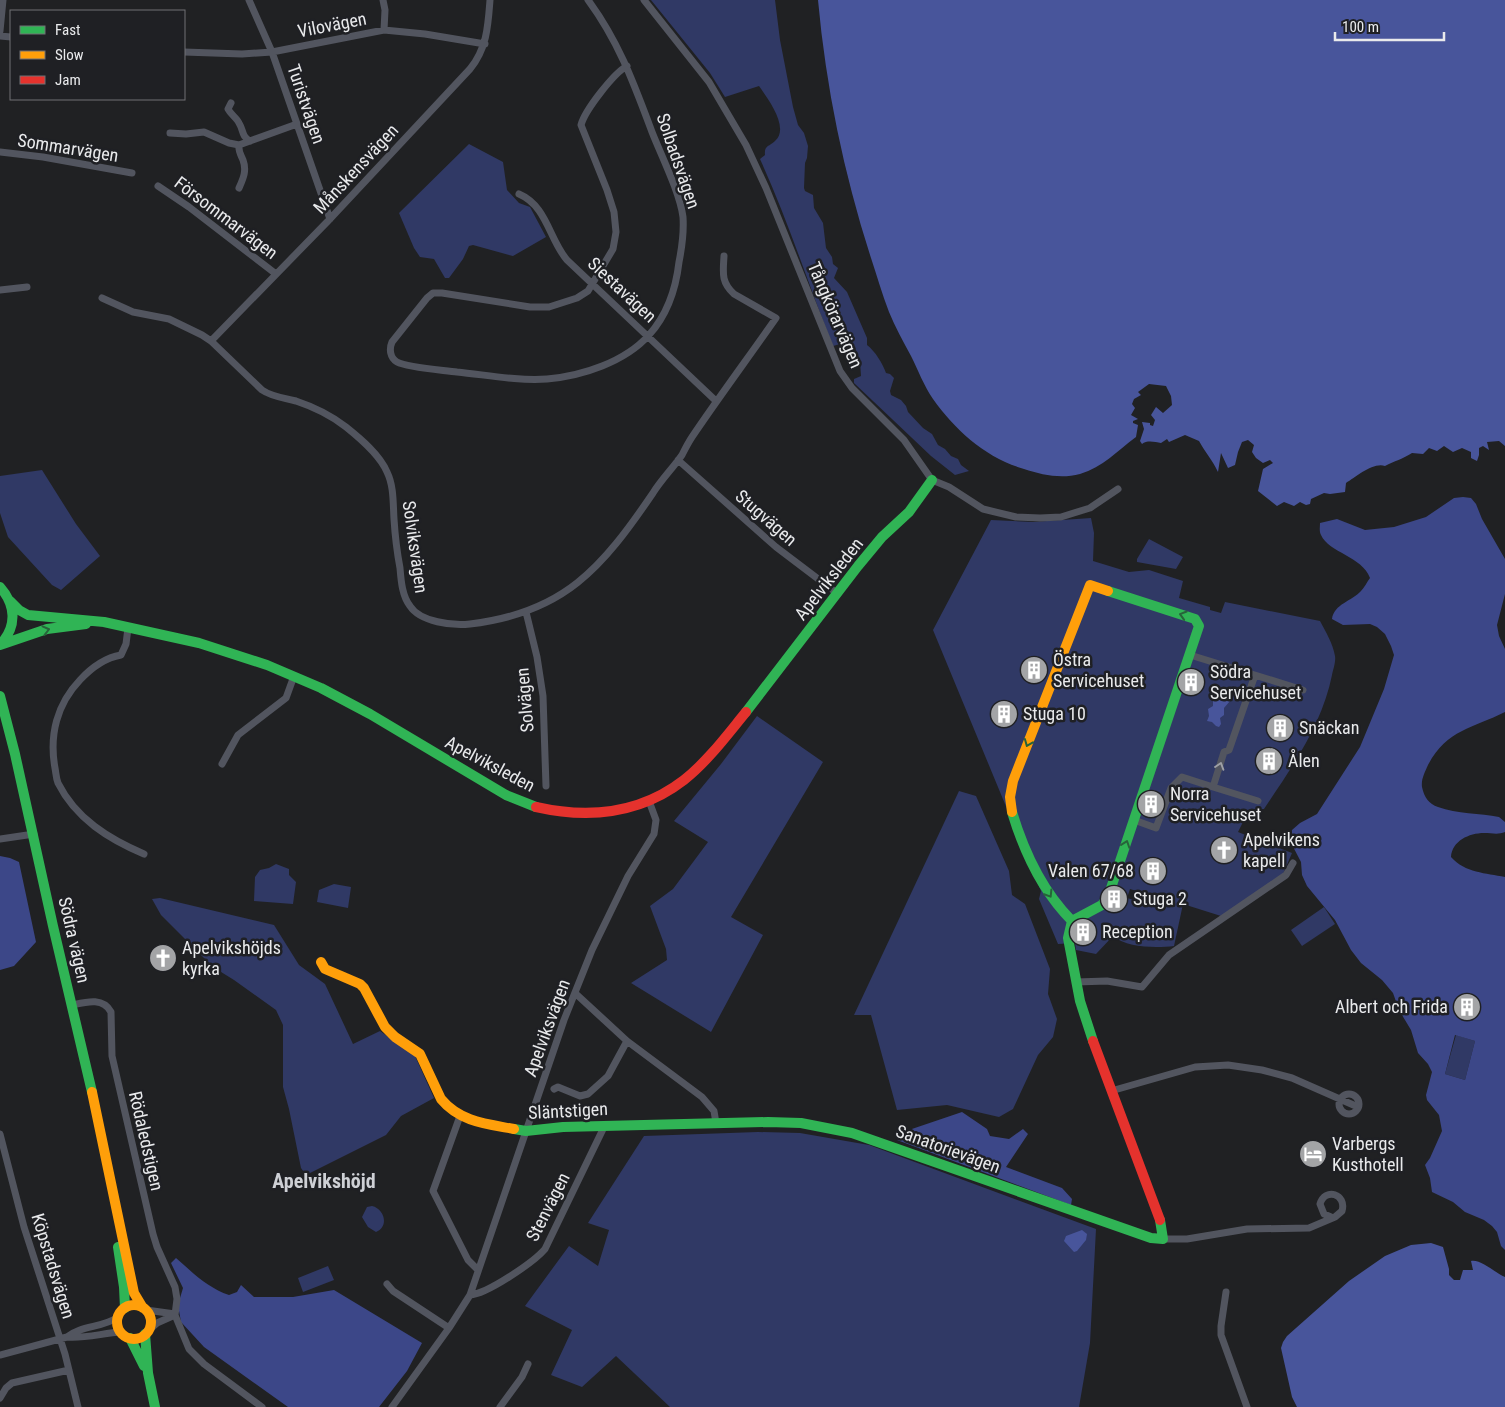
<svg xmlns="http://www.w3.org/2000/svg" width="1505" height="1407" font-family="'Roboto Condensed',sans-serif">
<rect width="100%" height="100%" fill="#202123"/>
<path fill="#303965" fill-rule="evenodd" d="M651,0h124l5,40 13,67 5,18 6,8 4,13 -1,12 -2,5 -1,25 1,3 8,4 1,13 9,15 3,25 6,9 1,7 5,4 -4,10 13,14 20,46v7c8,6 16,19 19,28l4,1 4,4 -4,13 1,4 10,5 5,6 2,6 15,16 9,6 6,11 7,4 6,7 7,3 3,6 8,6 -14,4 -24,-19 -77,-73v-4l7,-3 -1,-15 -9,-20 -18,5c-25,-62 -45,-126 -73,-187l5,-4c-1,-10 4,-8 10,-14 15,-13 -7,-42 -16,-55l-34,11 -15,-24z
M469,144l34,18 4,28 12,13 11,4 16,30 -33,19 -40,-11 -4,1 -6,13 -14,19h-4l-11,-19 -14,-2 -6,-9 -15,-35z
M42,470l34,54 24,32 -39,34 -9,-5 -44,-48 -8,-24v-37z
M1091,518l3,15 -1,28 36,11 20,-2 34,11 -4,17 31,9v3l11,3 4,-11 95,19c6,11 13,23 15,35 1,6 -2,14 -3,19 -10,50 -40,92 -68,134l-15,1 -11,22 54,21 -9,21 -62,42 -38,-12 -9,42c-18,2 -47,2 -61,-10l-17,18 -20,-4 -1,-7 -17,1 -19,-45 2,-8 -108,-261 58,-110 42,2zM1130,889l30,9 -1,9 -32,-9z
M1149,539l34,18 -7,12 -39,-7v-3z
M757,716l66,46 -92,155 32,18 -52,97 -80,-49 36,-23 -1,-11 -16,-43 23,-17 35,-47 -34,-21 47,-57z
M959,791l17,5 33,75 3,24 13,9 25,65 -2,25 9,25 -4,18 -15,18 -25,54 -14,8 -52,-12 -50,5 -26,-95h-17z
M276,864l13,5v6l7,7 -3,22 -39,-3 1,-24 5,-7 9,-2z
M334,884l17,3 -3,21 -31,-6 2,-12z
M160,898l114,27 25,40 26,19 28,60 27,-13 35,25 19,42 -33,18 -15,19 -80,40 -5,-7 -12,-59 -6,-22v-62l-7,-15 -42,-30 -21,-13 -52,-52 -9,-16z
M1324,907l11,17 -33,22 -11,-16z
M1456,1035l19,6 -10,39 -20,-6z
M758,1132l42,1 69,12 227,84 -6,114 -11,64h-409l-54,-51 -34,31 -31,-12 21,-45 -47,-24 44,-60 29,20 11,-36 -21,-7 56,-87z
M372,1206c13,3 17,21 4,26l-8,-5 -6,-10 5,-10z
M328,1266l6,14 -31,12 -5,-14z"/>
<path fill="#3c4788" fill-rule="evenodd" d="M1463,497l8,1 5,6 6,15 23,40v35l-8,31 2,11 6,13v63c-32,16 -59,18 -77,53 -3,7 -7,14 -6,22 2,10 7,17 16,20 19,7 42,6 61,10l6,5v10c-7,3 -13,1 -21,1 -15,0 -32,8 -33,24 14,16 35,16 54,20v373l-4,-4 -4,-14 -5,-6 -8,-6 -19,-8 -12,-10 -21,-10 -2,-14 -5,-13 5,-7 12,-27 -3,-16 -12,-15 -1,-5 6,-23 -4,-8 -10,-11 -7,-23 -12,-20 -6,-17 -11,-13 -21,-17 -10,-13 -16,-30 -28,-34 -5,-11 -1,-13 -12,-23 3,-9 8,-7 17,-9 43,-67 24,-58 10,-34 -3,-9 -6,-12 -8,-7 -7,-3 -27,1 -11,-6c2,-15 20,-18 29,-28 3,-3 6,-9 9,-13 -8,-22 -41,-25 -49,-43 -2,-4 -1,-8 -1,-12l17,-4 28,11 29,-3 32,-10 28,-19zM1455,1035l20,6 -10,39 -20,-6z
M0,856l10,2 9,4 17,80 -22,24 -14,4z
M962,1112l25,17 3,7 19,3 14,-10 5,5 -22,33 56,21 10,11 -1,6 -174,-65 6,-8z
M176,1258c17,15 32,30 53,37l8,-3 4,-7 13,12h39l41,-7 88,53 -15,28 -28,36h-91l-84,-60 -23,-25 -3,-17 5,-17 -12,-25z"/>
<path fill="#48559b" d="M818,0h687v446l-6,-5 -12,1 2,8 -6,-4 -4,2v7l-2,6 -6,-3v-6l-9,-4 -9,4 -9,-6 -7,5 -8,-3 -6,6 -11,-1c-9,6 -18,8 -27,13 -12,-4 -29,11 -39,17l-1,9 -15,2 -6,-1 -13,6 -1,5 -4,1 -6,-3 -6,4 -10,-4 -7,4 -19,-15 5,-22 10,-6 -3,-3 -7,3 -7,-5 -4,-6 2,-7 -6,-5 -6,2 -4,10 -3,13 -7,3 -7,-15 -3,19c-5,-11 -13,-20 -19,-31l-14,-6 -16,7 -2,-3 -6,4c-6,-1 -14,-3 -19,1l-2,-3 4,-12 -2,-7 8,1v2l3,1 2,-6 -4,-5 5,-8 7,6 9,-8 -1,-9 -5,-10 -17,-2 -11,8 3,3 -7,4 -2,5 3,4 -4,7 7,4 -5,2v2l5,2 -2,12c-19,14 -33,30 -56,37 -19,5 -38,1 -56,-5 -38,-11 -68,-38 -91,-70 -9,-13 -15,-29 -22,-43 -8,-15 -16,-29 -22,-44 -7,-18 -12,-36 -18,-54 -27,-84 -45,-170 -53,-258z
M1218,693l9,2 3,6 -6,7v7l-4,3 1,6 -2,3 -3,-1 -4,-4 -5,-1 2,-5 -1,-7 5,-3v-9z
M1082,1230l5,4 -1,6 -9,11 -3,1 -10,-11 2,-5z
M1431,1243l12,4 6,22v6l5,5h6l3,-10h10l-2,-9c10,-2 24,12 34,16v130h-208l-5,-10 -11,-49 2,-6 4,-6 62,-55 36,-25 26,-11z"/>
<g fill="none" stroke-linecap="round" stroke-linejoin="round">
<path stroke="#52555f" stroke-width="7" d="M249,0l23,52 58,167
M383,0l2,10 -1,20
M588,0c31,42 46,84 64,132 9,23 28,61 31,85 1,15 -1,30 -4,45 -3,26 -12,53 -30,73 -24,27 -67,41 -102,44 -30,2 -60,-4 -90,-7 -14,-2 -49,-4 -60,-10 -7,-4 -8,-13 -5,-20l35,-44 6,-5h9l88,14h19l28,-9 11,-7 25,-42 3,-17 -2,-20 -7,-22 -26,-65c4,-15 33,-52 46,-59
M644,0l65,82 37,63 20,43 74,183 12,17 52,52 28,40 17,7 34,22 33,8 24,1 21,-1 29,-9 28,-19
M0,31l3,-31
M0,36l11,1
M184,52l58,2 30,-2 112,-22 41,4 60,10
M231,103l-3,6c3,6 9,9 11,14 5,8 2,13 11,18
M170,133l16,1 18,-2 25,11 10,2 58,-21
M0,152l43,5 89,16
M158,186l31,21 87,67
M239,188c4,-9 8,-17 4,-28 -2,-5 -5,-9 -4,-15
M519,194c28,12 30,45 48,66l149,141
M0,290l27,-3
M102,298l31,14 36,7 33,16 9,6 51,49c10,7 23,8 34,11 18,6 36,15 50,26 15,12 34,28 41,45 7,14 6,32 7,47 1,16 3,33 6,49 1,12 2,28 10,38 10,16 43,20 60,18 94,-11 132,-56 183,-131 8,-13 20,-25 29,-38 3,-6 6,-12 10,-18 27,-40 56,-79 84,-119l-42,-24c-13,-12 -11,-21 -10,-38
M211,341l117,-120 142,-152c17,-21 18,-43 20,-69
M678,460l98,87 62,47
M526,612l11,45 6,39 3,90
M128,628l-2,16 -5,11c-17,3 -29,12 -41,25 -23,24 -31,55 -25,88 1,5 1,10 3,15 18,36 51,56 86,71
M1190,655l113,35
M222,764l16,-29 48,-37 8,-22
M1213,787l45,14
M1134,820l22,8 15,-40 11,-11 31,10 11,-35 5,-2 26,-75
M0,839l34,-5
M1076,982l31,-1 35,6 27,-32 117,-80 7,-12
M575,993l52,48 75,56 12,14 2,12
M72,1005c14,-3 31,-8 39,7l1,44 41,178 4,13 18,40 2,12 -2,16 14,34 15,15 58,43
M554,1089l4,-2 22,9 8,-2 20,-18 19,-35
M1111,1091l84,-24 33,-2 34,5 30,8 66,29
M1339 1104a10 10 0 1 1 20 0a10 10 0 1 1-20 0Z
M460,1116l-27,75 35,69 10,10
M0,1134l24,93 41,127 13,53
M1163,1239h24l60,-10 62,-1 26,-11 7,-6c5,-17 -17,-24 -22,-7l4,10 7,3
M387,1284l6,7 56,37
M1226,1292l-5,34v9l26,72
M470,1295c17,-1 64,-33 75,-46l60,-124
M146,1310l29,4
M149,1330l8,-7 18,-8
M67,1337c15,2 37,-4 54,-5
M0,1355l67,-18c14,-12 36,-9 51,-20
M0,1398l6,-10 6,-5 57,-13
M392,1407l57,-79 21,-33 94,-275 28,-70 36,-74 26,-42 2,-14 -7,-19
M500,1407l22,-30 6,-13"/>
<path stroke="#30b455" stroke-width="10" d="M0,587c16,18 17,39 1,57
M10,601l9,9 9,5 76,7 95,21 68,22 54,23 49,26 136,81 30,12
M0,645l47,-16 39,-5
M0,696l15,58 38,172 39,166
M746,712l112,-146 24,-29 27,-25 23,-32
M1012,812c12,40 30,79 60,109
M1093,1041l-13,-40 -12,-63 4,-17 30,-16 7,-11 90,-268 -4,-7 -87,-28
M514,1129l12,2 37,-4 205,-5 33,1 51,10 299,105 12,1 -3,-19
M118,1247l6,40 1,21
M145,1334l3,39 7,34
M130,1338l14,28"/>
<path stroke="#ff9f0a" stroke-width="10" d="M1012,812l-2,-15 3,-16 77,-196 18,6
M321,962l4,7 35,15 4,4 21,39 10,10 25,17 21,45c19,23 46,25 73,30
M92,1092l42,201 9,15
M117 1322a17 17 0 1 1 34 0a17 17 0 1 1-34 0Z"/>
<path stroke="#e5322d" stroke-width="10" d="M536,807c53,12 104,7 148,-27 24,-19 43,-45 62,-68
M1093,1041l67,179"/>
</g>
<defs><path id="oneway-chevron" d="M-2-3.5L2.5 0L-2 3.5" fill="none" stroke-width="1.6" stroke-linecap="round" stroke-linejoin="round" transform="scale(1.25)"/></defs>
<g stroke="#27633a">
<use href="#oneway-chevron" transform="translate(1183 615) rotate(-163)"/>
<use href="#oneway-chevron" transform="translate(46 630) rotate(-14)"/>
<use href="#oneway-chevron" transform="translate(1028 743) rotate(112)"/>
<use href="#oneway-chevron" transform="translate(1126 844) rotate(-71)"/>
<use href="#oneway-chevron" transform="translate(1049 894) rotate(58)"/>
</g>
<use stroke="#9ea0a6" href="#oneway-chevron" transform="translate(1220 766) rotate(-72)"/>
<defs>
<g id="building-disc" transform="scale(1.4375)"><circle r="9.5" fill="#a3a4a6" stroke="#1f2024"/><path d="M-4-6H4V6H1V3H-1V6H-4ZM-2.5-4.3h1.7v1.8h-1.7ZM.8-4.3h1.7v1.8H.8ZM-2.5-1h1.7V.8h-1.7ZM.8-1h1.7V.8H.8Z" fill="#fff"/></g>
<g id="church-disc" transform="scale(1.4375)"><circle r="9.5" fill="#a3a4a6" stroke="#1f2024"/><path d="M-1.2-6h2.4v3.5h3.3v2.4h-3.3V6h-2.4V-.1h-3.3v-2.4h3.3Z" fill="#fff"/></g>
<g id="hotel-disc" transform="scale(1.4375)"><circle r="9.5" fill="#a3a4a6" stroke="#1f2024"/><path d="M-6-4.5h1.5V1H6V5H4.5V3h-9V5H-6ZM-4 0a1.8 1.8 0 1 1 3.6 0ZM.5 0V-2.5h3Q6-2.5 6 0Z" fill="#fff"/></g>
</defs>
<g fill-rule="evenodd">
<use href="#building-disc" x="1034" y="670"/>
<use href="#building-disc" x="1191" y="682"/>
<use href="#building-disc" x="1004" y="714"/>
<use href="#building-disc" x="1280" y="728"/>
<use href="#building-disc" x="1269" y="761"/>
<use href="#building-disc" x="1151" y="804"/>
<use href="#church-disc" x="1224" y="850"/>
<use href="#building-disc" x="1153" y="871"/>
<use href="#building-disc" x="1114" y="899"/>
<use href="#building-disc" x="1083" y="932"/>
<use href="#church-disc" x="163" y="958"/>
<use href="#building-disc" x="1467" y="1007"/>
<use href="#hotel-disc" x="1313" y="1154"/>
</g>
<g text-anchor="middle" stroke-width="5" stroke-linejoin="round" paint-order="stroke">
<g font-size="18" fill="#e9eaec" stroke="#1f2024">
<text transform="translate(332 25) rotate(-11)" y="6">Vilovägen</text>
<text transform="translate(306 104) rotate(71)" y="6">Turistvägen</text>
<text transform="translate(68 148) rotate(9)" y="6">Sommarvägen</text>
<text transform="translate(678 161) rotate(71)" y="6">Solbadsvägen</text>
<text transform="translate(356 169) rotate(-47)" y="6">Månskensvägen</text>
<text transform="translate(226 218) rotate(37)" y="6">Försommarvägen</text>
<text transform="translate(622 290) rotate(43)" y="6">Siestavägen</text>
<text transform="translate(835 315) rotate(67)" y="6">Tångkörarvägen</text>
<text transform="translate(766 518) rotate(41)" y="6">Stugvägen</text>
<text transform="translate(415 547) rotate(82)" y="6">Solviksvägen</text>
<text transform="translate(829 579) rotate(-52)" y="6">Apelviksleden</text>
<text transform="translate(525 700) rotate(-95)" y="6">Solvägen</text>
<text transform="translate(490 764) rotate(28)" y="6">Apelviksleden</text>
<text transform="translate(74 940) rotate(77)" y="6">Södra vägen</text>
<text transform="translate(547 1028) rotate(-70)" y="6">Apelviksvägen</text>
<text transform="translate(568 1111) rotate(-3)" y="6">Släntstigen</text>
<text transform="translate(146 1141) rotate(77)" y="6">Rödaledstigen</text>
<text transform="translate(948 1149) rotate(20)" y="6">Sanatorievägen</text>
<text transform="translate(548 1207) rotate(-63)" y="6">Stenvägen</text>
<text transform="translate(53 1266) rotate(73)" y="6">Köpstadsvägen</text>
</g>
<g font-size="18" fill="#e9eaec" stroke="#1f2024" text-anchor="start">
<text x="1053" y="666">Östra<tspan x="1053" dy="21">Servicehuset</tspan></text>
<text x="1210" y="678">Södra<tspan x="1210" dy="21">Servicehuset</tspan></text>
<text x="1023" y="720">Stuga 10</text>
<text x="1299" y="734">Snäckan</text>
<text x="1288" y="767">Ålen</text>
<text x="1170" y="800">Norra<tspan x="1170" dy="21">Servicehuset</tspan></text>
<text x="1243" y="846">Apelvikens<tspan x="1243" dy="21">kapell</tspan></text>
<text x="1134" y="877" text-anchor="end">Valen 67/68</text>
<text x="1133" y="905">Stuga 2</text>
<text x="1102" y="938">Reception</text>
<text x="182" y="954">Apelvikshöjds<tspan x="182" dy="21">kyrka</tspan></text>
<text x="1448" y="1013" text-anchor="end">Albert och Frida</text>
<text x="1332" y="1150">Varbergs<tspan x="1332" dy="21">Kusthotell</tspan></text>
</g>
<g font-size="20" font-weight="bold" fill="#ced0d5" stroke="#1f2024">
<text x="324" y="1188">Apelvikshöjd</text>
</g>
</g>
<rect x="10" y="10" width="175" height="90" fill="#1f2024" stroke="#707174"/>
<rect x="20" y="26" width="25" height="8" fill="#30b455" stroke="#707174"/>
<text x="55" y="35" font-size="15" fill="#e9eaec">Fast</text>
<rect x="20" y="51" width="25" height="8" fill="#ff9f0a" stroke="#707174"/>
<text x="55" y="60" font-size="15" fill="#e9eaec">Slow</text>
<rect x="20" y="76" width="25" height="8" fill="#e5322d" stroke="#707174"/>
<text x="55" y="85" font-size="15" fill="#e9eaec">Jam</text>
<path d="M1335 32v8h109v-8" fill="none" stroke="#e9eaec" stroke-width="2.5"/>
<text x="1342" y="32" font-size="15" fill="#e9eaec" stroke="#1f2024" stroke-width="4" paint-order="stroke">100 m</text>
</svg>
